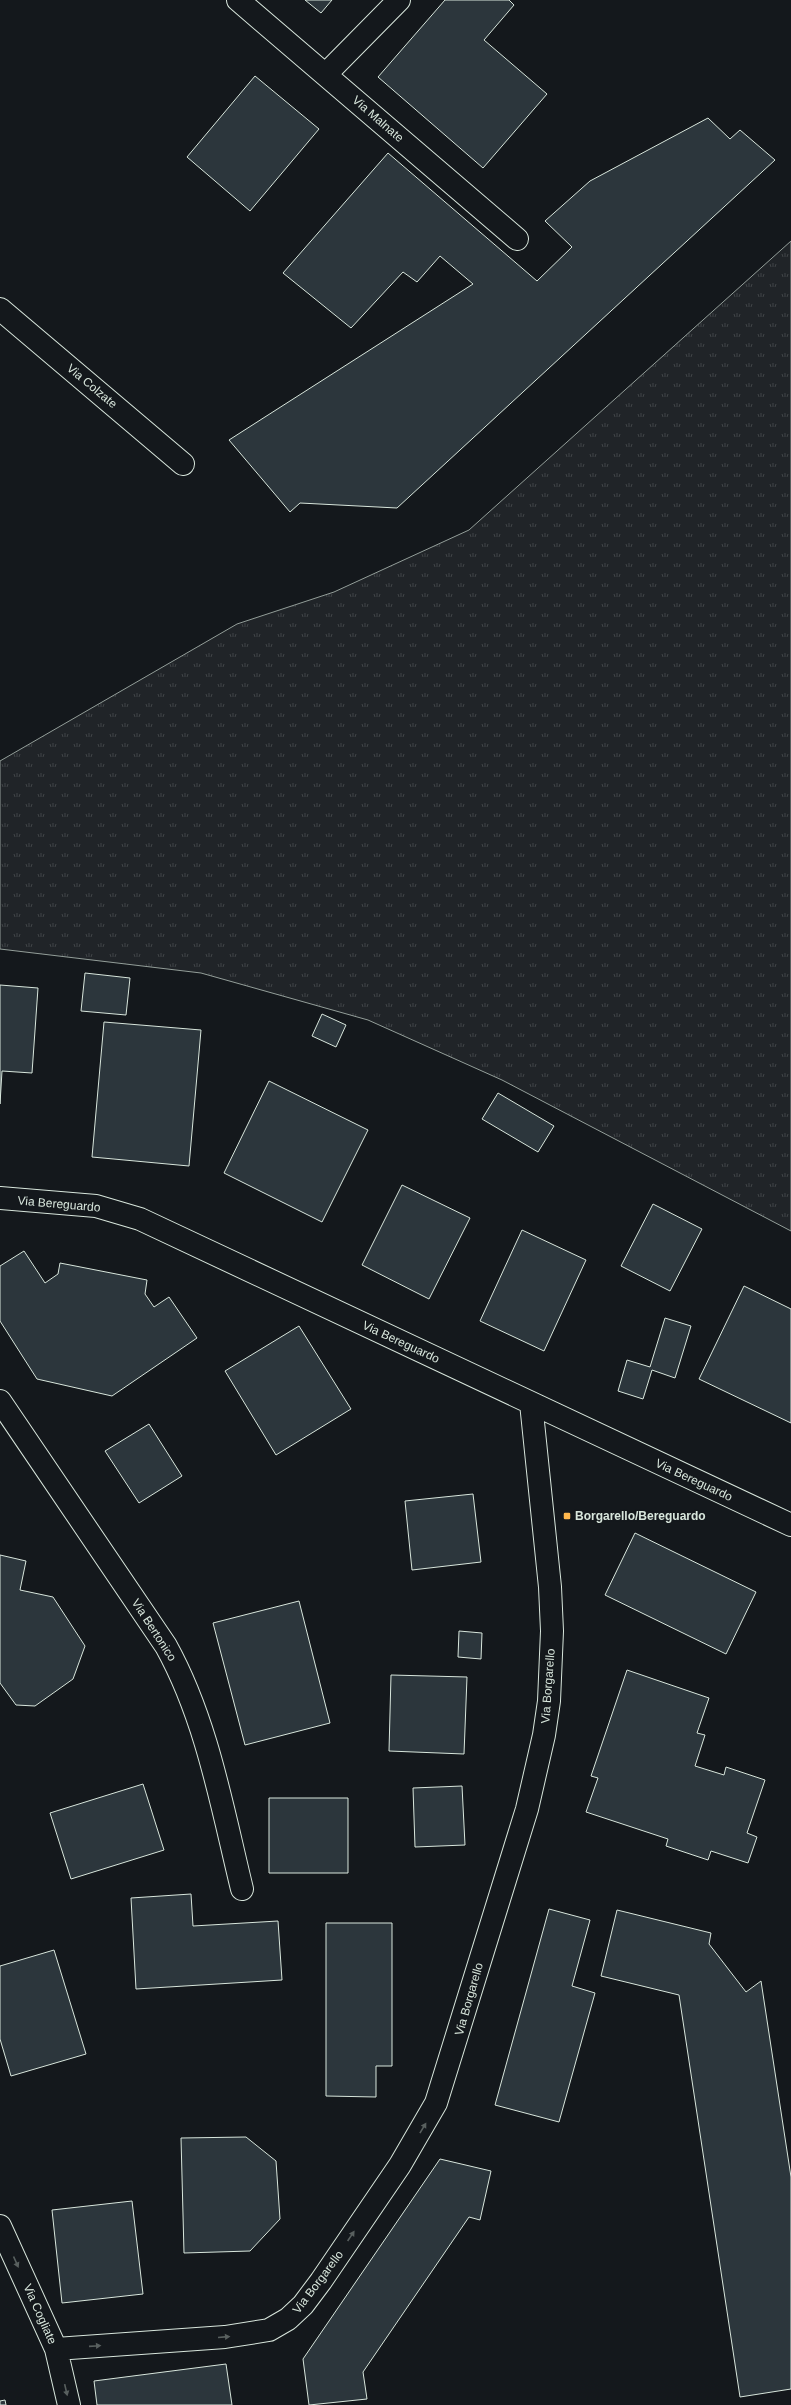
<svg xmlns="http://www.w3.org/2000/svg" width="791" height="2405" font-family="Arial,sans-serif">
<defs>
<pattern id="park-tufts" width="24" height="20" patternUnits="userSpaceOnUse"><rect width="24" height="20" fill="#202428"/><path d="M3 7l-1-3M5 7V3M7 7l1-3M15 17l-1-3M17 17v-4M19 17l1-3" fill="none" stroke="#404447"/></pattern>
</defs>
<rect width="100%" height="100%" fill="#14181c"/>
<path fill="url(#park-tufts)" stroke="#939e99" d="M791,241v990l-289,-151 -134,-60 -167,-47 -201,-24v-188l237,-137 97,-32 135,-62z"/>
<path fill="#2c363c" stroke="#d8e6dc" d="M305,0h27l-11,13z
M445,0h64l5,5 -30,35 63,54 -64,74 -105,-91z
M255,76l64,53 -69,82 -63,-54z
M708,118l22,21 10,-9 35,30 -378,348 -97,-5 -10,9 -61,-72 244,-156 -33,-28 -23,26 -14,-10 -52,56 -68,-55 105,-120 149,128 35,-34 -27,-26 45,-40z
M85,973l45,5 -4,37 -45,-4z
M0,985l38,3 -6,85 -30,-2 -2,33z
M322,1014l24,11 -10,22 -24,-11z
M104,1022l97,8 -12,136 -97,-9z
M269,1081l99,49 -46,92 -98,-49z
M498,1093l56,33 -16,26 -56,-33z
M402,1185l68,33 -41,81 -67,-34z
M653,1204l49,25 -32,62 -49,-25z
M522,1230l64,30 -42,91 -64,-30z
M24,1251l21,32 13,-9 2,-11 87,17 -2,14 9,13 15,-10 28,41 -85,58 -75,-17 -37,-58v-55z
M744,1286l47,23v114l-92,-44z
M665,1318l26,8 -16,52 -23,-8 -9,29 -25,-8 9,-31 23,7z
M299,1326l52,83 -75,46 -51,-84z
M149,1424l33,52 -43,27 -34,-52z
M473,1494l8,68 -69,8 -7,-69z
M635,1533l121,59 -30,62 -121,-59z
M0,1555l26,6 -6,29 33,7 32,49 -12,33 -38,27 -19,-1 -16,-22z
M299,1601l31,122 -85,22 -32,-122z
M459,1631l23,2 -1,26 -23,-2z
M627,1670l82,28 -12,35 8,2 -10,31 29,9 2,-8 39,13 -18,53 10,4 -9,26 -37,-12 -3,9 -42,-14 2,-7 -82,-27 12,-34 -7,-2z
M391,1675l76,2 -3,77 -75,-3z
M143,1784l21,66 -93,29 -21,-66z
M462,1786l3,59 -50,2 -2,-59z
M269,1798h79v75h-79z
M191,1894l2,32 85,-5 4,59 -146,9 -5,-91z
M549,1909l41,11 -18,66 23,7 -36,129 -64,-17z
M617,1910l94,23 -2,11 37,48 15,-11 30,196v212l-51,8 -61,-402 -78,-19z
M326,1923h66v143h-16v31l-50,-1z
M54,1950l32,104 -75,22 -11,-37v-73z
M246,2137l30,24 4,58 -30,32 -66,2 -3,-115z
M440,2159l51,12 -11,49 -11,-3 -106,155 4,27 -58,6 -6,-46z
M132,2201l11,93 -81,9 -10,-93z
M226,2364l6,41h-135l-3,-24z
M5,2400l1,5h-6v-4z"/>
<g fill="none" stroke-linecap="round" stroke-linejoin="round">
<g stroke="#d8e6dc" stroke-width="24">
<path id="minor" d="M238,0l279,239
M326,74l73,-74
M0,309l183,155
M0,1198l96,8 44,13 651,306
M0,1401l166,245c41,74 56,161 76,243
M0,2226l56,123 13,56
M56,2349l169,-12 44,-7 19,-11 15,-14 18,-24 79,-116 36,-62 91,-294 17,-74 5,-34 3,-70 -2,-44 -19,-184"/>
</g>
<use href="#minor" stroke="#14181c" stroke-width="22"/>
</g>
<defs><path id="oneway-solid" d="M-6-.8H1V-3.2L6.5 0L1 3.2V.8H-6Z"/></defs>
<g fill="#59605f">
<use href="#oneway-solid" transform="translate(423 2128) rotate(-59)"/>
<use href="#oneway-solid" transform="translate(351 2236) rotate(-56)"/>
<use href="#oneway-solid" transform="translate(16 2262) rotate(66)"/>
<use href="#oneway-solid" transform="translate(224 2337) rotate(-5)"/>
<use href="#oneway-solid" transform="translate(95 2346) rotate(-4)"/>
<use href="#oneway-solid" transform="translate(66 2390) rotate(77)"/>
</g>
<rect fill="#ffb74d" stroke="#14181c" stroke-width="1.5" x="563" y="1512" width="8" height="8" rx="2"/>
<g text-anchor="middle" stroke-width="3" stroke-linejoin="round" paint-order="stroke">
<g font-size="12" fill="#d8e6dc" stroke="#14181c">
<text transform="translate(378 119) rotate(41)" y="4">Via Malnate</text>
<text transform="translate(92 386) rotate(40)" y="4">Via Colzate</text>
<text transform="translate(59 1204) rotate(5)" y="4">Via Bereguardo</text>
<text transform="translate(401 1342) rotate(25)" y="4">Via Bereguardo</text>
<text transform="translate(694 1480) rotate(25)" y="4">Via Bereguardo</text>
<text transform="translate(154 1630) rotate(57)" y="4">Via Bertonico</text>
<text transform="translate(548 1686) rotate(-86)" y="4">Via Borgarello</text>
<text transform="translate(469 1999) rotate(-74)" y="4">Via Borgarello</text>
<text transform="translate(318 2282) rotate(-53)" y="4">Via Borgarello</text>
<text transform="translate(40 2314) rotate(66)" y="4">Via Cogliate</text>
</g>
<g font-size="12" font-weight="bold" fill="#d8e6dc" stroke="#14181c" text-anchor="start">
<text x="575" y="1520">Borgarello/Bereguardo</text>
</g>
</g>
</svg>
